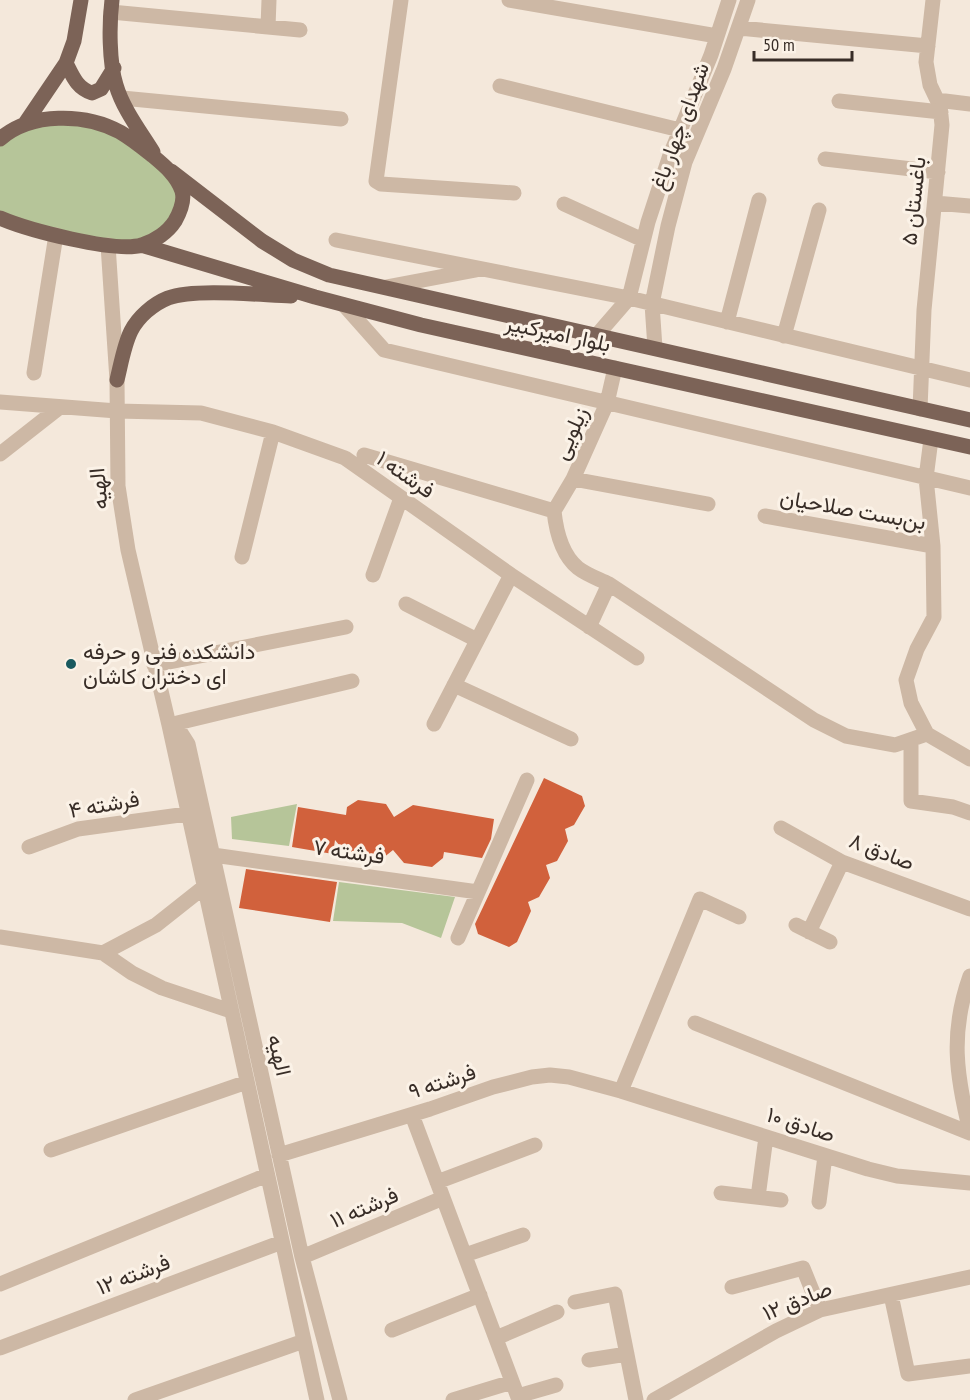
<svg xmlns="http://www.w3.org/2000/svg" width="970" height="1400" font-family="'PT Sans Narrow',Vazirmatn,sans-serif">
<rect width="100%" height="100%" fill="#f4e8db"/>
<path fill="#b6c599" d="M40,123l59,4 43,24 37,40 -10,33 -28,18h-32l-109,-27v-72z
M297,804l-8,42 -57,-7 -1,-22z
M339,882l116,15 -14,41 -39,-15 -69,-2z"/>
<path fill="#d1613c" d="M544,778l38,18 3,10 -11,19 -9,4 3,12 -11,20 -11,4 4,13 -11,19 -11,5 3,9 -14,31 -8,5 -31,-13 -3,-10z
M358,800l28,4 8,13 19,-12 81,14 -3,20 -9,19 -38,-6 -1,6 -11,9 -28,-4 -11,-13 -15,12 -29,-5 -14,-17 -2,14 -41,-7 6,-40 48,8 1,-8z
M246,869l91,13 -7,40 -91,-14z"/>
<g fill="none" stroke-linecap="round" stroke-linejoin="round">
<path stroke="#cdb8a5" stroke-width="15" d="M401,0l-25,181 5,3 133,9
M509,0l208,36
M111,12l189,18
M268,27l1,-27
M739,28l189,18
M500,86l180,44
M122,98l219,21
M937,100l33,4
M839,101l102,11
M825,159l113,13
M935,203l35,3
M564,204l79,36
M336,240l293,58 341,82
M108,245l9,135 1,106 10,64 41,175 148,675
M386,287l90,-17
M344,305l40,45 586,138
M727,322l32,-122
M597,335l32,-37 19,-76 22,-67 41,-100 18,-55
M784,336l35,-126
M655,348l-3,-44 16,-78 17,-64 39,-93 24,-69
M34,373l22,-138
M0,402l117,9 84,2 72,19 72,26 166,117 126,83
M920,409l4,-99 18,-185 -2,-19 -10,-21 -4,-23 7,-62
M931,439l-5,39 7,68 1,71 -17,32 -11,31 5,23 16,31 43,25
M0,454l60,-47
M364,455l190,56
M573,479l135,25
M554,511c2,19 8,44 24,57 9,7 21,11 31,16l205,136 32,16 49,9 32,-11
M554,511l19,-32 34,-76 8,-35
M765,516l168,30
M242,557l31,-125
M373,575l28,-77
M406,604l71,36
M589,627l20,-43
M154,665l192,-38
M454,685l117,54
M434,724l77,-149
M169,725l12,8 7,11 114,513 38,143
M169,725l183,-44
M911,740v61l42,6 17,6
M781,828l61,34 128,47
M29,847l49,-18 109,-15
M213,855l265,37
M796,925l34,17
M809,932l33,-70
M0,937l103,16 53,-28 48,-38
M458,938l69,-158
M103,953l29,20 30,15 69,23
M970,976c-20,56 -14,99 0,155
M695,1023l275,110
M621,1091l79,-192 39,18
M412,1115l107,285
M51,1150l196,-68
M279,1155l151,-46 63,-22 39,-10 18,-2 19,2 52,14 247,78 29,7 73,7
M437,1182l98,-37
M721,1193l60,7
M758,1197l8,-60
M819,1202l6,-46
M465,1255l58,-20
M302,1257l141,-59
M0,1284l267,-109
M732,1287l71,-19 17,42
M891,1295l17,79 62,-8
M575,1302l40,-8 21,106
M392,1330l88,-35
M496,1338l61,-26
M0,1348l282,-106
M589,1360l38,-6
M518,1396l38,-11
M135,1400l169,-59
M453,1400l59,-18
M654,1400l122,-69 44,-21 150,-33"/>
<path stroke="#7c6357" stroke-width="15" d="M112,0c-3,24 -3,62 4,85 7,24 24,46 37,67
M66,63c7,14 11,25 26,30l9,-4 13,-21
M24,125l42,-62 8,-22 7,-41
M0,139c31,-27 85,-26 120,-7 12,7 23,16 33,24 12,10 24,20 29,35 3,10 -2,21 -7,30 -7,11 -20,20 -33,24 -27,8 -114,-15 -142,-27
M171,171l91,70 31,19 36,15 641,145
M141,245l174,52 106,28 549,122
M117,380c4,-16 7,-35 14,-49 7,-14 22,-27 37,-33 27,-10 92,-3 123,-2"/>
</g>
<circle fill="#19595e" stroke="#fbf2e7" stroke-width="2" cx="71" cy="664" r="6"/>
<g text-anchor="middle" stroke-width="6" stroke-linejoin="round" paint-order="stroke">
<g font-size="22" fill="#382d27" stroke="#fbf2e7">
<text transform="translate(679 126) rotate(-70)" y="8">شهدای چهار باغ</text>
<text transform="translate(913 201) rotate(-84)" y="8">باغستان ۵</text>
<text transform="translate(558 333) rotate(12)" y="8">بلوار امیرکبیر</text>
<text transform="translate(570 433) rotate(-66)" y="8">زیلویی</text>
<text transform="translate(406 474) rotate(35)" y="8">فرشته ۱</text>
<text transform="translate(98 489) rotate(-95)" y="8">الهیه</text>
<text transform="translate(853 509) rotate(10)" y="8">بن‌بست صلاحیان</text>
<text transform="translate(104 804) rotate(-10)" y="8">فرشته ۴</text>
<text transform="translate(349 851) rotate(8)" y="8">فرشته ۷</text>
<text transform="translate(882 851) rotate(21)" y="8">صادق ۸</text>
<text transform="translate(280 1055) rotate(77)" y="8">الهیه</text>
<text transform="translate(442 1081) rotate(-18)" y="8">فرشته ۹</text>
<text transform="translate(801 1124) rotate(18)" y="8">صادق ۱۰</text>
<text transform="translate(364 1207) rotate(-23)" y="8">فرشته ۱۱</text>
<text transform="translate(133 1274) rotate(-21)" y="8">فرشته ۱۲</text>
<text transform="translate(797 1300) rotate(-22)" y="8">صادق ۱۲</text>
</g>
<g font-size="22" fill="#382d27" stroke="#fbf2e7" text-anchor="start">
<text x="83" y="659">دانشکده فنی و حرفه<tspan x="83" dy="25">ای دختران کاشان</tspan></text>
</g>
</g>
<path d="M754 51v9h98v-9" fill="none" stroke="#382d27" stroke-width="3"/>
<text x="763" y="51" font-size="18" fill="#382d27" stroke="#fbf2e7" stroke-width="4.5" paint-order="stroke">50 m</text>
</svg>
